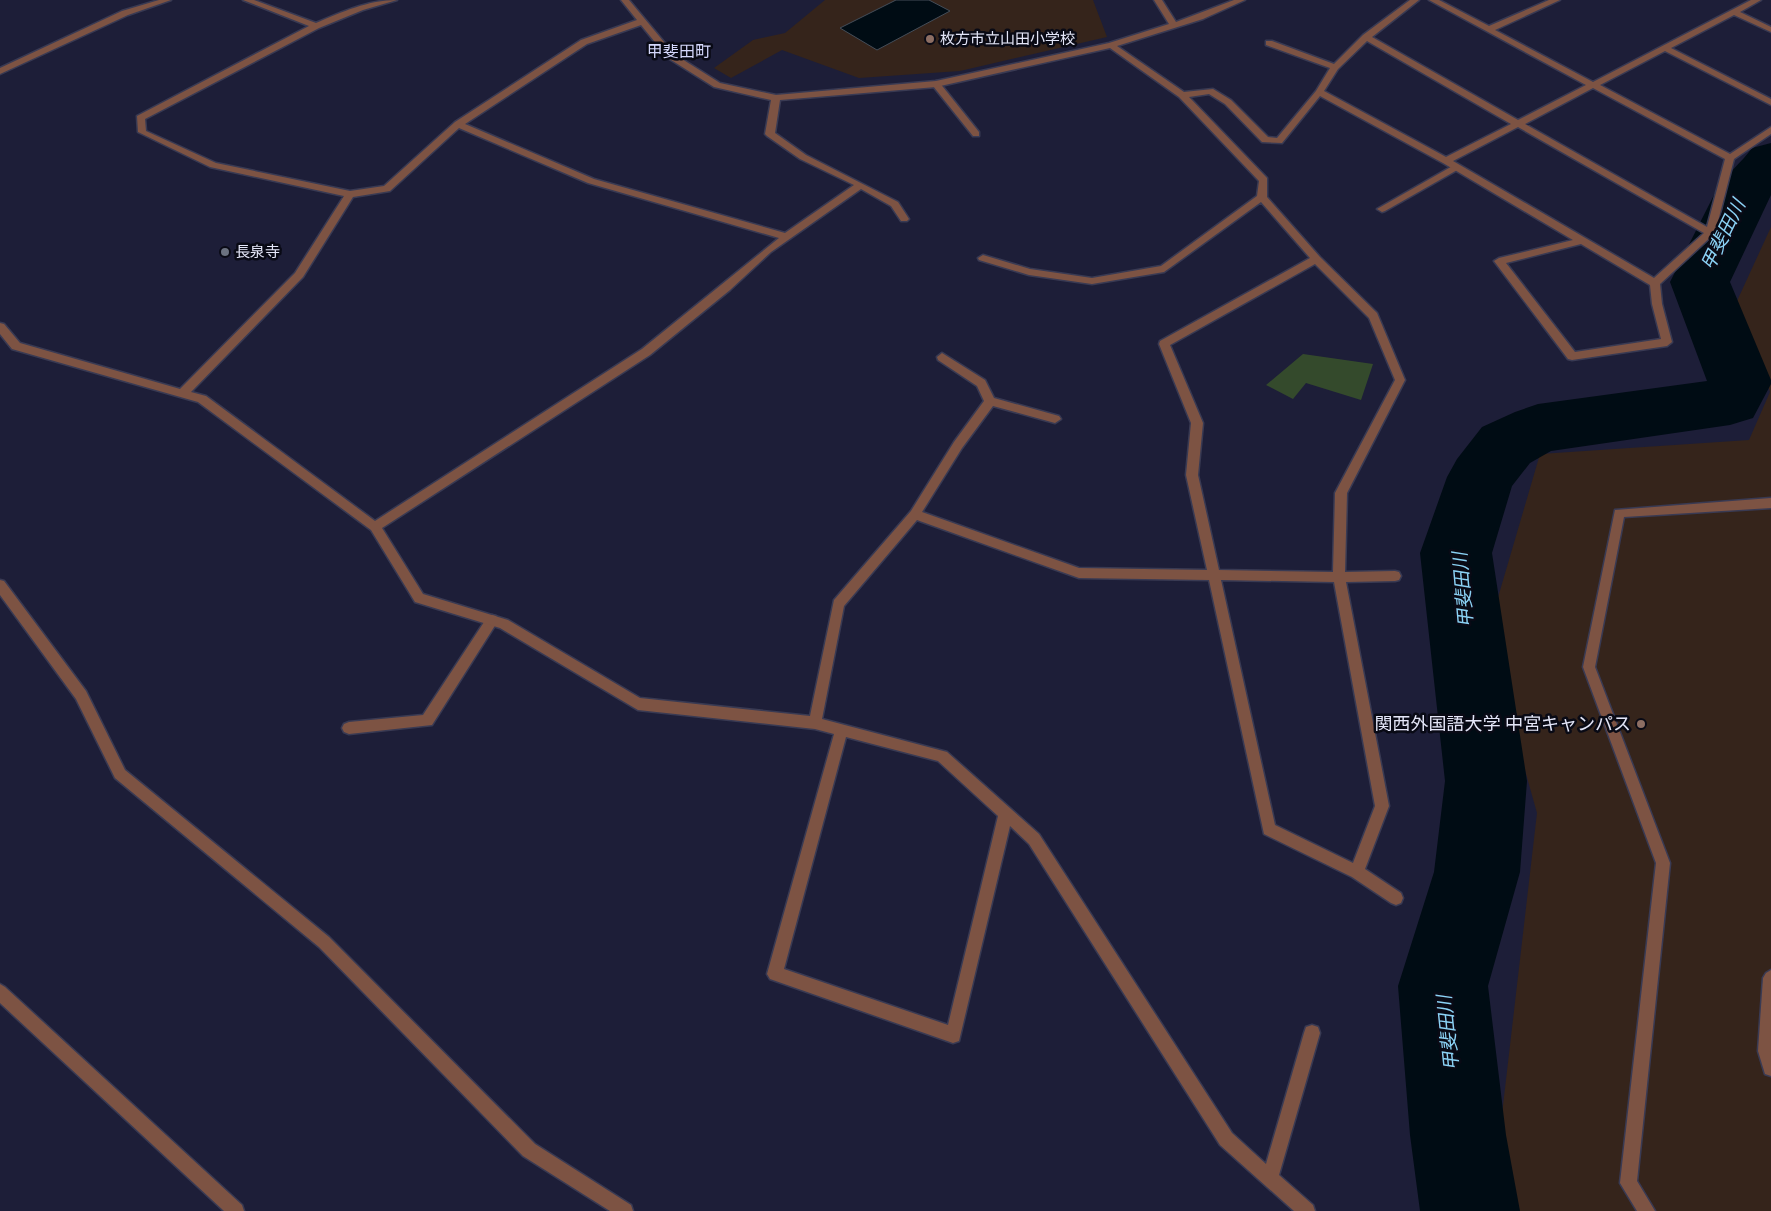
<svg xmlns="http://www.w3.org/2000/svg" width="1771" height="1211" viewBox="0 0 1771 1211" font-family="Figtree,'Noto Sans JP',sans-serif">
<style>
.education{fill:#35241b}
.green{fill:#344a2c}
.water{fill:#000c14;stroke:#444d58}
.lines{fill:none;stroke-linecap:round;stroke-linejoin:round}
.river{fill:#000c14;fill-rule:evenodd}
.lane-casing{stroke:#393a53;stroke-width:3}
.street-casing{stroke:#393a53;stroke-width:3}
.lane{fill:#7d5343;fill-rule:evenodd}
.street{fill:#7d5343;fill-rule:evenodd}
.education-dot{fill:#8d6e63;stroke:#090a15;stroke-width:2}
.worship-dot{fill:#6b7280;stroke:#090a15;stroke-width:2}
.labels{text-anchor:middle;dominant-baseline:central;stroke-width:5;stroke-linejoin:round;paint-order:stroke}
.far-poi-label{font-size:15px;fill:#e4e6f8;stroke:#090a15;text-anchor:start}
.far-neighbourhood-label{font-size:16px;fill:#d4d7fb;stroke:#090a15}
.poi-label{font-size:18px;fill:#e4e6f8;stroke:#090a15;text-anchor:end}
.water-label{font-size:19px;font-style:italic;fill:#8bd2f5;stroke:#090a15}
</style>
<rect width="100%" height="100%" fill="#1d1e38"/>
<g class="education">
<polygon points="825,0 1093,0 1107,37 960,71 859,78 782,50 731,78 714,68 753,40 785,33"/>
<polygon points="1771,227 1771,1211 1501,1211 1494,1183 1537,813 1487,635 1540,454 1749,440 1770,392 1737,301"/>
</g>
<polygon class="green" points="1303,354 1373,364 1361,400 1306,383 1293,399 1266,385"/>
<polygon class="water" points="896,0 929,0 950,11 877,50 840,28"/>
<g class="lines">
<path class="river" d="M1771,143V195L1730,282L1771,380V384L1753,418L1730,425L1551,451L1530,463L1512,486L1492,553L1527,781L1520,872L1488,986L1506,1135L1520,1211H1420L1410,1135L1398,986L1434,872L1445,781L1420,553L1447,477L1457,459L1482,427L1515,412L1538,404L1707,381L1670,282L1717,189C1727,174 1741,163 1752,148Z"/>
<defs>
<g id="lane">
<polygon points="936,81 939,82 979,132 979,136 973,136 933,86 932,84"/>
<polygon points="1456,164 1461,167 1459,169 1385,211 1382,212 1377,209"/>
<polygon points="1771,498 1771,508 1624,517 1595,667 1670,863 1637,1181 1655,1211 1637,1211 1620,1183 1656,863 1583,667 1615,510"/>
<polygon points="0,580 4,581 86,691 125,770 329,937 535,1144 631,1205 633,1211 610,1211 523,1156 319,947 115,778 76,699 0,595"/>
<polygon points="492,615 496,616 498,620 496,624 432,725 349,734 344,732 342,728 344,724 349,722 423,715 488,616"/>
<polygon points="1771,970 1771,1076 1765,1074 1758,1051 1763,978 1766,973"/>
<polygon points="0,984 5,987 242,1205 244,1211 224,1211 0,1003"/>
</g>
<g id="street">
<polygon points="159,0 171,0 128,15 0,74 0,68 122,11"/>
<path d="M243,0H254L316,23C342,12 368,0 397,0L363,10L319,28L145,119L146,131L216,163L350,191L384,186L455,122L581,40L637,20L621,0H629L674,54L720,83L776,95L936,81L1109,43L1169,24L1154,0H1162L1176,22L1234,0H1245L1203,19L1117,46L1184,92L1213,89L1231,100L1268,137L1277,138L1316,91L1330,68L1266,45V41H1272L1334,64L1363,35L1410,0H1419L1372,37L1518,120L1586,85L1429,0H1439L1489,26L1549,0H1560L1495,30L1593,82L1751,0H1761L1740,12L1771,27V32L1734,15L1671,48L1771,99V105L1665,51L1600,85L1730,154L1771,127V134L1734,159L1715,233L1660,284L1662,304L1672,342L1667,346L1572,360L1568,359L1494,261L1499,258L1573,240L1443,163L1320,96L1282,143L1262,142L1225,104L1209,94L1189,97L1267,178V197L1320,257L1377,313L1405,380L1347,493L1345,572L1395,571L1399,572L1401,576L1399,580L1395,581L1346,582L1389,806L1365,869L1401,893L1403,898L1401,903L1396,905L1391,903L1352,877L1264,834L1209,580L1079,578L917,520L844,606L822,719L947,752L1039,834L1232,1133L1266,1164L1304,1033L1306,1027L1312,1025L1318,1027L1320,1033L1279,1175L1313,1205L1315,1211H1294L1220,1145L1029,844L1010,826L959,1041L953,1043L770,979L767,974L834,734L815,729L638,710L500,628L415,602L371,530L198,402L12,349L0,334V323L4,324L20,343L180,389L295,273L344,196L210,167L138,132L137,116L309,26ZM641,25L668,58L714,87L771,100L765,134L767,136L800,159L854,185L785,233L594,179L465,124L587,44ZM1367,41L1511,124L1446,157L1324,91L1338,69ZM1110,48L1179,97L1259,181L1257,196L1161,266L1092,278L1030,269L983,255L978,258L979,260L1029,275L1092,284L1164,272L1261,202L1310,258L1160,341L1159,344L1191,423L1186,475L1207,570L1079,568L922,512L962,448L993,406L1055,423L1061,419L1059,416L994,398L985,380L942,353L937,357L938,360L977,386L984,401L954,442L911,511L834,600L810,716L640,698L508,620L423,594L382,528L650,355L730,290L771,252L861,189L891,206L901,221H907L909,219L898,202L806,155L775,133L780,100L936,87ZM1593,88L1725,159L1707,227L1525,124ZM1518,127L1704,233L1654,278L1453,161ZM459,128L588,183L779,238L642,349L375,521L206,396L191,392L303,277L353,197L390,191ZM1581,244L1650,285L1652,304L1661,339L1575,352L1506,263ZM1315,264L1369,318L1395,380L1335,493L1333,572L1219,570L1198,475L1203,423L1170,345ZM1221,580L1334,582L1375,806L1353,863L1275,825ZM846,737L938,761L998,816L948,1025L784,969Z"/>
</g>
</defs>
<use href="#lane" class="lane-casing"/>
<use href="#street" class="street-casing"/>
<use href="#lane" class="lane"/>
<use href="#street" class="street"/>
</g>
<g class="education-dot">
<circle cx="930" cy="39" r="5"/>
<circle cx="1641" cy="724" r="5"/>
</g>
<circle class="worship-dot" cx="225" cy="252" r="5"/>
<g class="labels">
<g class="far-poi-label">
<text x="940" y="39">枚方市立山田小学校</text>
<text x="235" y="252">長泉寺</text>
</g>
<g class="far-neighbourhood-label">
<text x="679" y="51">甲斐田町</text>
</g>
<g class="poi-label">
<text x="1631" y="724">関西外国語大学 中宮キャンパス</text>
</g>
<g class="water-label">
<text transform="translate(1723 235) rotate(-64)">甲斐田川</text>
<text transform="translate(1463 590) rotate(-95)">甲斐田川</text>
<text transform="translate(1448 1033) rotate(-96)">甲斐田川</text>
</g>
</g>
</svg>
